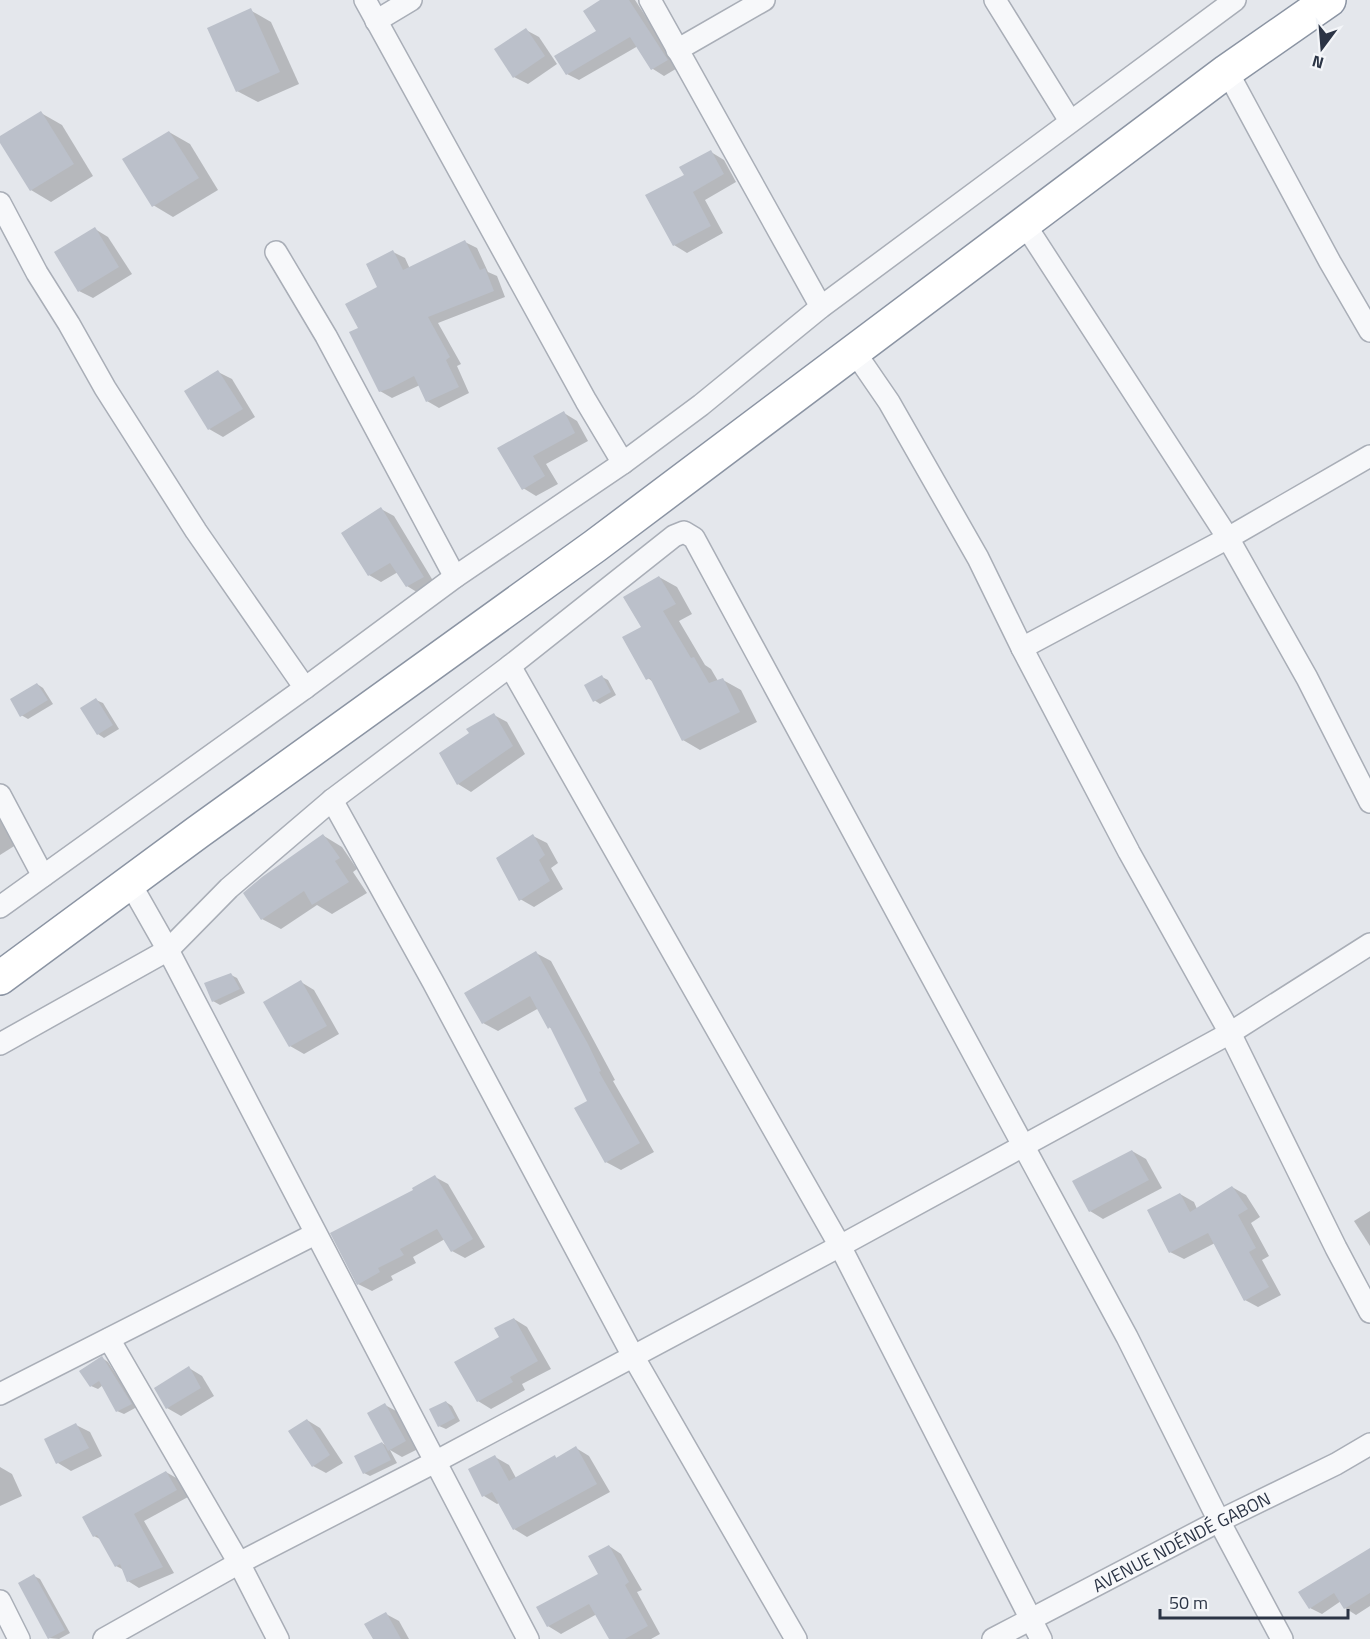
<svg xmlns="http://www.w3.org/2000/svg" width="1370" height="1639" viewBox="0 0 1370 1639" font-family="'Titillium Web',sans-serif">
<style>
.shadow{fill:#0003}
.building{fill:#bbc0ca}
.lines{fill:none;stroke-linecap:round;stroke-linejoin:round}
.street-casing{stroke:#a9aeb7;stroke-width:24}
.highway-casing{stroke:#8b94a3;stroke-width:36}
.street{stroke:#f7f8fa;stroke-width:21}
.highway{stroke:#fff;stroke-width:33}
.labels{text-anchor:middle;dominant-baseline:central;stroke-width:6;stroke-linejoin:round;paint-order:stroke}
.street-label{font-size:18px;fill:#2b3445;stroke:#f4f6f9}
</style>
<rect width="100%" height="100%" fill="#e4e7ec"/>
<g class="shadow">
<polygon points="603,0 635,0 679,67 664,76 653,69 638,46 579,80 567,74 598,32"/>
<polygon points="250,10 271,22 299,84 258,102 237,91"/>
<polygon points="526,30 539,37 557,64 528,84 514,77"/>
<polygon points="41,113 62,125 93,176 51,202 31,190 0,140 0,138"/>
<polygon points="169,132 190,144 218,190 173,217 153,205"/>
<polygon points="711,152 724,160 736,182 705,200 723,233 687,253 674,245 686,175"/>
<polygon points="95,229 108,237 132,274 93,298 79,291"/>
<polygon points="465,242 477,248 488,272 497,276 505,297 438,323 461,364 457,366 469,393 439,408 427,401 420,385 392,398 380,391 360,329 393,252 405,258 410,269"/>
<polygon points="218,372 232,379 255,417 223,437 209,429"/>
<polygon points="564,413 577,421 588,441 546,464 558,484 536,496 523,488 499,449"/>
<polygon points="381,509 394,516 435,584 420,594 407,586 398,572 381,582 369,575"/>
<polygon points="659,577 677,587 692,614 679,621 705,665 711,669 718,681 723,680 741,690 757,722 700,750 683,740 653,682 648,678 643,628"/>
<polygon points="602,677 608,680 616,695 600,704 594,700"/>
<polygon points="37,684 43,688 53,704 28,719 21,715"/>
<polygon points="96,700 103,703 119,729 104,738 98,734"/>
<polygon points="494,715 507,722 525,754 471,792 458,784"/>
<polygon points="0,815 19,843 0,855"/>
<polygon points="324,836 342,847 357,869 353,872 367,893 332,914 317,905 281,929 262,919"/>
<polygon points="533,836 547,843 558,863 551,868 563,889 534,907 520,899"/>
<polygon points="536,953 551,961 615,1080 613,1081 654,1152 621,1170 606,1162 589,1102 554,1030 549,1027 539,1008 498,1031 483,1023"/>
<polygon points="231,975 237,978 245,993 220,1005 213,1001"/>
<polygon points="301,982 314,990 339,1034 304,1054 290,1046"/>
<polygon points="1132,1151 1146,1159 1162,1188 1103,1219 1090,1211"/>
<polygon points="435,1177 448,1184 485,1247 465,1258 452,1251 445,1239 413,1257 416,1263 391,1276 393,1280 372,1291 358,1284 415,1191"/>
<polygon points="1232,1187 1246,1195 1260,1217 1251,1223 1269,1256 1262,1260 1281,1295 1258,1307 1245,1300 1215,1243 1184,1259 1170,1252 1180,1194 1194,1202 1197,1209"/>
<polygon points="1370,1211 1370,1246 1354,1221"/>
<polygon points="514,1319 527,1327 551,1369 522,1384 525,1390 491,1409 478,1401 501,1337"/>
<polygon points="102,1358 108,1362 137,1407 124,1414 117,1411 103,1385 98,1389 91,1386"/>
<polygon points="189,1368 202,1376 214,1396 181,1416 167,1408"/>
<polygon points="446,1402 452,1406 460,1421 446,1429 439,1426"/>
<polygon points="385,1405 398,1412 418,1449 402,1457 390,1450 397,1463 370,1476 364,1473 382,1443 387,1446"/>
<polygon points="307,1420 320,1428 343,1463 326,1473 313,1466"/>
<polygon points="76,1425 90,1432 102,1456 71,1471 58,1463"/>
<polygon points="576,1448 589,1456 610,1492 527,1537 514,1529 499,1503 497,1504 484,1496 495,1457 509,1465 516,1478 555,1457 558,1459"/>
<polygon points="0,1467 12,1474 22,1496 0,1506"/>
<polygon points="166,1472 178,1479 188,1497 144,1521 174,1573 139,1588 128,1581 124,1570 116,1566 102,1540 94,1536"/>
<polygon points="609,1546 621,1554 642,1590 637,1592 660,1634 651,1639 610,1639 597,1614 561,1634 548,1626 600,1574"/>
<polygon points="1370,1550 1370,1606 1356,1615 1345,1608 1341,1601 1322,1614 1310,1608"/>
<polygon points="34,1576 40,1579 70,1633 59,1639 49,1638"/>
<polygon points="386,1614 399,1621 409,1639 374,1639"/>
</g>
<g class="building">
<polygon points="600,0 629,0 668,60 651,70 630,37 566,75 554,56 596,31 583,11"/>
<polygon points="251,8 280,72 236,92 207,28"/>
<polygon points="526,28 545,56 513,78 494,49"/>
<polygon points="41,111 74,164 30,191 0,143 0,136"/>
<polygon points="169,131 199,178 152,207 122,159"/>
<polygon points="711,150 724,174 693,192 711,226 673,246 645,195 684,175 679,167"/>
<polygon points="95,227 119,267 78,292 54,252"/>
<polygon points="465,240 480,270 485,268 494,291 428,317 450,357 446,360 459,387 426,402 414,376 391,388 379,392 349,332 358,328 345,304 377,287 366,264 393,250 403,270"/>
<polygon points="218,370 243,409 208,430 184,391"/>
<polygon points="564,411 575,433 533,456 545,476 522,490 497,448"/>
<polygon points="381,507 424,577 406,587 390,563 368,576 341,533"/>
<polygon points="659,576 676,604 663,611 691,658 694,657 709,683 723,678 740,712 682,741 650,678 646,680 622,637 641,627 623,597"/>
<polygon points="602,675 611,692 593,702 584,685"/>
<polygon points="37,683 48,700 20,717 10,699"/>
<polygon points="96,698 113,725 97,735 80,708"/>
<polygon points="494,713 513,746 457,785 439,753 469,733 466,729"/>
<polygon points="323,834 340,858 335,861 349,882 312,905 304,891 261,920 243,893 262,877"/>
<polygon points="533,834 545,855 539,860 550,881 519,901 496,858"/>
<polygon points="536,951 588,1044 601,1071 599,1072 640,1143 605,1163 574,1108 587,1101 550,1027 548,1029 530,996 482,1024 464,993"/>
<polygon points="231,973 240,989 212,1002 204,983"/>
<polygon points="301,980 327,1026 289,1047 263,1002"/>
<polygon points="1132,1150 1149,1180 1089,1212 1072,1181"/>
<polygon points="435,1175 473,1239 451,1252 437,1229 400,1249 404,1255 378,1268 380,1272 357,1285 330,1233 413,1190 412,1188"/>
<polygon points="1232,1186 1248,1209 1238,1215 1256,1248 1249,1252 1269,1287 1244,1301 1208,1233 1169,1253 1147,1210 1180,1193 1190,1212"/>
<polygon points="514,1318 538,1361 510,1377 513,1382 477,1402 454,1362 499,1337 494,1328"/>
<polygon points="102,1356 132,1404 116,1412 99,1381 90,1387 79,1371"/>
<polygon points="189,1366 201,1388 166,1409 154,1388"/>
<polygon points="446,1401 455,1418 438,1427 429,1409"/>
<polygon points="385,1403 406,1441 388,1451 367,1413"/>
<polygon points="307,1419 330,1455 312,1467 288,1431"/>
<polygon points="76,1423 89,1448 56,1464 44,1439"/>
<polygon points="382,1442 391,1460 363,1474 354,1456"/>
<polygon points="576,1446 597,1484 513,1530 492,1492 482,1497 468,1469 495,1455 509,1481 555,1455 556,1458"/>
<polygon points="166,1471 177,1490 134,1514 163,1567 127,1582 120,1564 115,1567 97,1535 93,1537 82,1517"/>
<polygon points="609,1545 629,1582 625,1585 648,1626 625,1639 609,1639 589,1604 547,1627 536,1607 598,1574 588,1556"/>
<polygon points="1370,1548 1370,1593 1344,1609 1334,1593 1309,1609 1298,1592"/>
<polygon points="34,1574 65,1630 48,1639 18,1583"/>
<polygon points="386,1612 401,1639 373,1639 364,1624"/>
</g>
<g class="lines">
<defs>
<g id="street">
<polyline points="365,0 586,401 623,463"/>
<polyline points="650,0 821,307"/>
<polyline points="995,0 1070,121"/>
<polyline points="376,21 411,0"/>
<polyline points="677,50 764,0"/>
<polyline points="1227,71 1330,262 1370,331"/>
<polyline points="0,203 37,273 69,324 105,388 196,531 305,688"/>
<polyline points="1024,223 1228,538 1307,678 1370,802"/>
<polyline points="276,252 326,336 455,577"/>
<polyline points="854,351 889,402 978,558 1022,648 1129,852 1230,1033 1336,1248 1370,1312"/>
<polyline points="1022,648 1228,538 1370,456"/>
<polyline points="510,666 840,1246 1041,1639"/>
<polyline points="0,795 43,876"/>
<polyline points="332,800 433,982 633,1356 796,1639"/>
<polyline points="130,883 168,950 528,1639"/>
<polyline points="0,907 305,688 455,577 623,463 701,405 821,307 1235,0"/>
<polyline points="0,1044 168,950 229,888 332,800 510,666 674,536 684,532 694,538 1127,1337 1219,1521 1282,1639"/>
<polyline points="109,1339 239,1563 278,1639"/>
<polyline points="0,1394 315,1234"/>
<polyline points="0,1601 19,1639"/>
<polyline points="104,1639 239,1563 435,1462 840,1246 1230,1033 1370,944"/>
<path id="s1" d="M993,1639L1219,1521L1336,1464L1370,1444"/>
</g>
<polyline id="highway" points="0,978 198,832 595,546 1227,71 1329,0"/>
</defs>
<use href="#street" class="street-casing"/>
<use href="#highway" class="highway-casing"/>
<use href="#street" class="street"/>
<use href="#highway" class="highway"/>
</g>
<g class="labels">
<g class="street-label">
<text stroke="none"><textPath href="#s1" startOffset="212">AVENUE NDÉNDÉ GABON</textPath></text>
</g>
</g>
<g transform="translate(1322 48) rotate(196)" stroke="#f4f6f9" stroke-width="4.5" paint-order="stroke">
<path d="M0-4.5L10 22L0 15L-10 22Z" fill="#2b3445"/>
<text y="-9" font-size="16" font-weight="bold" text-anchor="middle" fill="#2b3445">N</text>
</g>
<path d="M1160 1609v9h188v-9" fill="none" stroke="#2b3445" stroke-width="3"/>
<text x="1169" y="1609" font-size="18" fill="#2b3445" stroke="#f4f6f9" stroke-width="4.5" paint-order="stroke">50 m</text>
</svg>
